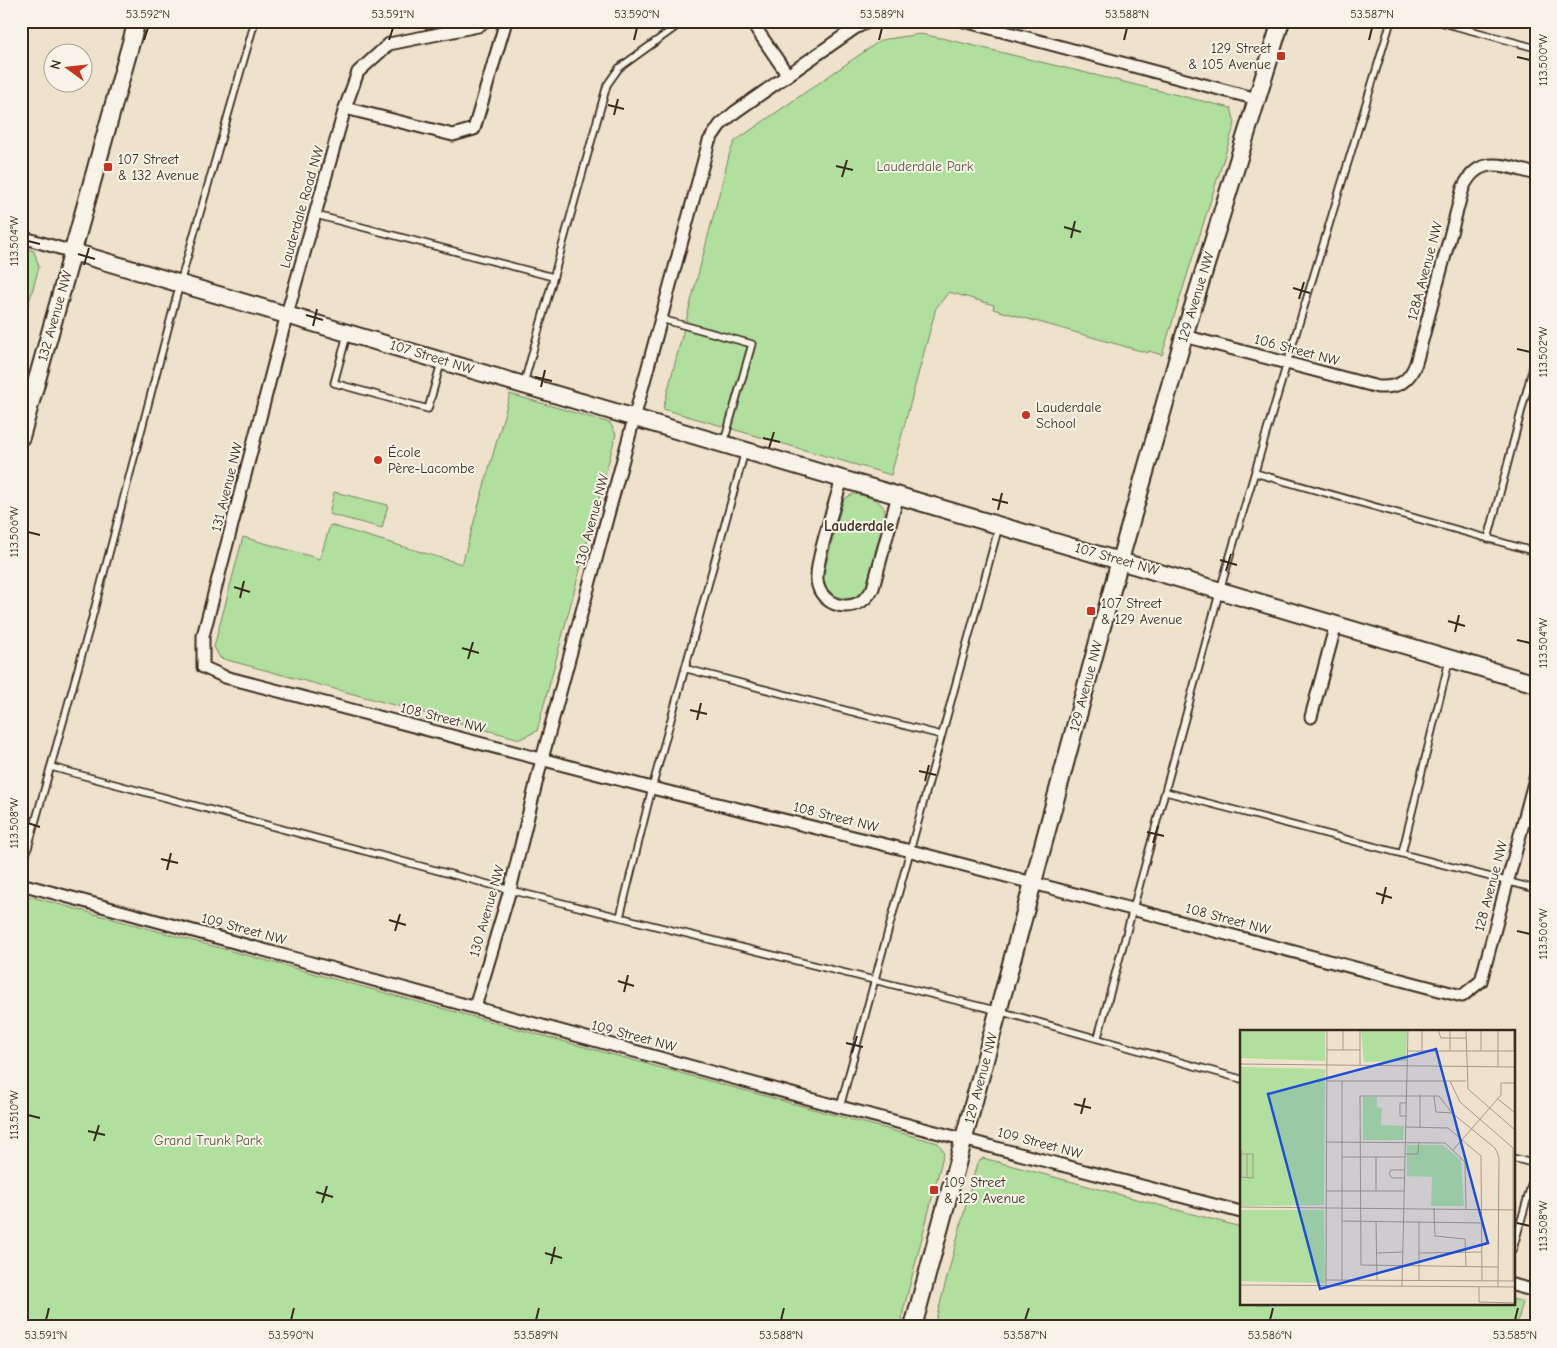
<svg xmlns="http://www.w3.org/2000/svg" width="1557" height="1348" viewBox="0 0 1557 1348" font-family="'Comic Neue',sans-serif">
<style>
.green{fill:#b1df9e;stroke:#76845e}
.lines{fill:none;stroke-linecap:round;stroke-linejoin:round}
.lane-casing{stroke:#3b2a1e;stroke-width:9}
.street-casing{stroke:#3b2a1e;stroke-width:15}
.secondary-casing{stroke:#3b2a1e;stroke-width:20}
.lane{stroke:#f7f3e8;stroke-width:5.5}
.street{stroke:#f7f3e8;stroke-width:11}
.secondary{stroke:#f7f3e8;stroke-width:16}
.ticks{fill:none;stroke:#3b2a1e;stroke-width:2}
.poi-dot{fill:#c8321e;stroke:#f7f3e8;stroke-width:2}
.labels{text-anchor:middle;dominant-baseline:central;stroke-width:4;stroke-linejoin:round;paint-order:stroke}
.poi-label{font-size:14px;fill:#3b2a1e;stroke:#f7f3e8;text-anchor:start}
.park-label{font-size:14px;fill:#58573e;stroke:#f7f3e8}
.street-label{font-size:14px;fill:#3b2a1e;stroke:#f7f3e8}
.neighbourhood-label{font-size:15px;font-weight:bold;fill:#3b2a1e;stroke:#f7f3e8}
.inset-road{fill:none;stroke:#a69887;stroke-width:1}
.view{fill:#1d4ed8;fill-opacity:0.15;stroke:#1d4ed8;stroke-width:2.5}
.inset-edge{fill:none;stroke:#3b2a1e;stroke-width:2.5}
.neatline{fill:none;stroke:#3b2a1e;stroke-width:2}
.ticks-label{font-size:12px;text-anchor:middle;fill:#3b2a1e}
</style>
<rect width="100%" height="100%" fill="#eee2cd"/>
<filter id="ink" filterUnits="userSpaceOnUse"><feTurbulence type="fractalNoise" baseFrequency=".02" numOctaves="2"/><feDisplacementMap in="SourceGraphic" scale="10" xChannelSelector="R" yChannelSelector="G"/><feConvolveMatrix kernelMatrix="1 2 1 2 8 2 1 2 1" color-interpolation-filters="sRGB"/></filter>
<g filter="url(#ink)">
<g class="green">
<polygon points="920,34 946,39 1231,108 1235,123 1162,355 1149,351 1148,353 993,309 994,305 949,292 936,308 891,475 663,409 730,152 735,141 881,40"/>
<polygon points="21,247 34,251 39,267 21,331"/>
<polygon points="510,394 610,423 616,434 537,731 520,739 220,658 214,647 243,537 320,559 330,525 462,564"/>
<polygon points="334,492 388,505 382,528 329,514"/>
<path d="M853,494C865,495 886,500 885,515L866,589C855,606 826,598 822,579L842,504L844,499Z"/>
<polygon points="21,894 938,1143 944,1152 899,1327 21,1327"/>
<polygon points="983,1158 1241,1227 1241,1304 1513,1304 1513,1299 1523,1302 1516,1327 934,1327 977,1163"/>
</g>
<g class="lines">
<defs>
<g id="lane">
<polyline points="1436,21 1536,48"/>
<polyline points="316,215 553,277"/>
<polyline points="661,319 752,344 724,442"/>
<polyline points="347,335 334,383 428,409 441,363"/>
<polyline points="524,383 607,85 619,68 684,21"/>
<polyline points="1255,473 1536,552"/>
<polyline points="1488,539 1536,355"/>
<polyline points="687,669 941,735"/>
<polyline points="51,767 510,890 999,1011 1241,1079"/>
<polyline points="1166,792 1536,889"/>
<polyline points="1402,853 1449,661"/>
<polyline points="21,873 91,622 180,283 255,21"/>
<polyline points="620,917 652,788 745,451"/>
<polyline points="1098,1037 1220,590 1287,363 1391,21"/>
<polyline points="840,1107 999,526"/>
<polyline points="1513,1158 1536,1164"/>
<polyline points="1513,1249 1536,1168"/>
</g>
<g id="street">
<polyline points="486,21 478,26 389,44 358,72 345,108 287,314 203,636 203,667 225,677 652,788 911,851 1462,996 1481,981 1536,775"/>
<polyline points="751,21 787,74"/>
<polyline points="964,21 1257,99"/>
<polyline points="345,108 453,135 474,129 506,21"/>
<polyline points="21,237 73,252"/>
<path d="M1184,336L1378,387C1398,388 1409,382 1416,363L1463,188C1479,153 1505,166 1536,174"/>
<path d="M842,479C836,500 815,562 817,580C818,595 831,606 846,606C858,606 867,599 873,588L898,495"/>
<polyline points="1311,717 1336,624"/>
<polyline points="21,884 840,1107 1241,1212"/>
<polyline points="475,1007 510,890 542,759 709,141 720,125 735,112 855,28 870,21"/>
<polyline points="1513,1285 1536,1291"/>
</g>
<g id="secondary">
<polyline points="73,252 1536,684"/>
<polyline points="21,437 137,21"/>
<polyline points="913,1327 1120,560 1184,336 1281,21"/>
</g>
</defs>
<use href="#lane" class="lane-casing"/>
<use href="#street" class="street-casing"/>
<use href="#secondary" class="secondary-casing"/>
<use href="#lane" class="lane"/>
<use href="#street" class="street"/>
<use href="#secondary" class="secondary"/>
</g>
</g>
<path class="ticks" d="M144,40L148,28M389,40L393,28M634,40L637,28M879,40L882,28M1124,40L1127,28M1369,40L1372,28M1517,57L1530,60M608,105L624,109M614,115L618,99M836,166L853,170M842,177L847,160M1064,227L1081,232M1071,238L1075,221M28,241L40,244M78,254L95,259M84,265L89,248M1293,288L1310,293M1299,299L1304,282M306,315L323,320M313,326L317,309M1517,349L1530,352M535,377L552,381M541,387L545,370M763,438L780,442M769,448L774,432M992,499L1008,503M998,510L1002,493M28,532L40,535M1220,560L1237,565M1226,571L1231,554M234,587L250,592M240,598L244,581M1448,621L1465,626M1455,632L1459,615M1517,640L1530,643M462,648L479,653M468,659L473,642M690,710L707,714M697,720L701,703M919,771L936,775M925,781L929,765M28,823L40,827M1147,832L1164,836M1153,843L1158,826M161,859L178,863M167,870L171,853M1376,893L1392,898M1382,904L1386,887M389,920L406,925M395,931L400,914M1517,931L1530,934M618,981L634,986M624,992L628,975M846,1043L863,1047M852,1053L857,1036M1074,1104L1091,1108M1081,1114L1085,1098M28,1115L40,1118M88,1131L105,1135M94,1141L99,1125M316,1192L333,1197M322,1203L327,1186M1517,1223L1530,1226M545,1253L562,1258M551,1264L555,1247M46,1320L49,1308M291,1320L294,1308M536,1320L539,1308M781,1320L784,1308M1025,1320L1029,1308M1270,1320L1273,1308M1515,1320L1518,1308"/>
<g class="poi-dot">
<rect x="1276" y="51" width="10" height="10" rx="2.5"/>
<rect x="103" y="162" width="10" height="10" rx="2.5"/>
<circle cx="1026" cy="415" r="5"/>
<circle cx="378" cy="460" r="5"/>
<rect x="1086" y="606" width="10" height="10" rx="2.5"/>
<rect x="929" y="1185" width="10" height="10" rx="2.5"/>
</g>
<g class="labels">
<g class="poi-label">
<text x="1271" y="48" text-anchor="end">129 Street<tspan x="1271" dy="16">&amp; 105 Avenue</tspan></text>
<text x="118" y="159">107 Street<tspan x="118" dy="16">&amp; 132 Avenue</tspan></text>
<text x="1036" y="407">Lauderdale<tspan x="1036" dy="16">School</tspan></text>
<text x="388" y="452">École<tspan x="388" dy="16">Père-Lacombe</tspan></text>
<text x="1101" y="603">107 Street<tspan x="1101" dy="16">&amp; 129 Avenue</tspan></text>
<text x="944" y="1182">109 Street<tspan x="944" dy="16">&amp; 129 Avenue</tspan></text>
</g>
<g class="park-label">
<text x="925" y="166">Lauderdale Park</text>
<text x="208" y="1140">Grand Trunk Park</text>
</g>
<g class="street-label">
<text transform="translate(302 207) rotate(-74)">Lauderdale Road NW</text>
<text transform="translate(1425 271) rotate(-75)">128A Avenue NW</text>
<text transform="translate(1196 297) rotate(-73)">129 Avenue NW</text>
<text transform="translate(55 316) rotate(-74)">132 Avenue NW</text>
<text transform="translate(1297 350) rotate(15)">106 Street NW</text>
<text transform="translate(432 357) rotate(17)">107 Street NW</text>
<text transform="translate(227 487) rotate(-76)">131 Avenue NW</text>
<text transform="translate(592 520) rotate(-75)">130 Avenue NW</text>
<text transform="translate(1117 559) rotate(16)">107 Street NW</text>
<text transform="translate(1086 686) rotate(-75)">129 Avenue NW</text>
<text transform="translate(443 718) rotate(14)">108 Street NW</text>
<text transform="translate(836 817) rotate(14)">108 Street NW</text>
<text transform="translate(1491 886) rotate(-75)">128 Avenue NW</text>
<text transform="translate(487 911) rotate(-74)">130 Avenue NW</text>
<text transform="translate(1228 919) rotate(15)">108 Street NW</text>
<text transform="translate(244 929) rotate(15)">109 Street NW</text>
<text transform="translate(634 1036) rotate(15)">109 Street NW</text>
<text transform="translate(981 1078) rotate(-75)">129 Avenue NW</text>
<text transform="translate(1040 1143) rotate(15)">109 Street NW</text>
</g>
<g class="neighbourhood-label">
<text x="859" y="526">Lauderdale</text>
</g>
</g>
<g transform="translate(1240 1030)">
<rect width="275" height="275" fill="#eee2cd"/>
<path d="M0,0H85V31L0,28ZM121,0H167L166,31L124,32ZM0,37L85,39L84,175L0,176ZM123,67H137V77L142,78L141,95L164,96L163,110H123ZM167,115H203L221,130L224,176H191L192,147L167,146ZM0,180H84L85,253L0,251Z" fill="#b1df9e"/>
<path class="inset-road" d="M103,0V20M120,0V36M182,0V21M198,0L201,8H226M210,0V21M226,0L228,59L275,100M258,0V37M274,0V21M87,20H120M168,21H275M241,21V0M0,34L275,37M86,51H226M102,51V250M210,51L220,72L273,118V251M180,65V97M194,66L196,82L212,83M258,69L275,83M166,86H160V73H166M166,97L208,98L241,126L242,251M86,112L205,113L225,132L226,179M213,120L261,65V53H275M1,124H13V148L1,147V124L2,120M7,124V148M165,124H178L179,112M102,127H165M136,127V160M165,148H152L149,144L151,140H165M86,161H164M0,177L275,180M194,178L195,206L225,209L226,237M103,191L242,193M136,191L137,250M137,223L163,222M179,223L242,222M258,237L121,235L120,66H199L212,83L255,118L259,127L258,257M86,250L275,251M179,250V191M0,255L275,257M86,256L87,0M162,256L168,0M239,257V272L275,273"/>
<path class="view" d="M196,19L248,213L80,259L28,64Z"/>
<rect width="275" height="275" class="inset-edge"/>
</g>
<rect width="1557" height="1348" fill="none" stroke="#f7f3e8" stroke-width="55"/>
<g transform="translate(68 68) rotate(285)"><circle r="24" fill="#f7f3e8" stroke="#aca397"/>
<path d="M0-4L9 19L0 12L-9 19Z" fill="#c8321e"/>
<text y="-8" font-size="14" font-weight="bold" text-anchor="middle" fill="#3b2a1e">N</text>
</g>
<rect x="28" y="28" width="1502" height="1292" class="neatline"/>
<g class="ticks-label">
<text x="148" y="18">53.592°N</text>
<text x="393" y="18">53.591°N</text>
<text x="637" y="18">53.590°N</text>
<text x="882" y="18">53.589°N</text>
<text x="1127" y="18">53.588°N</text>
<text x="1372" y="18">53.587°N</text>
<text transform="translate(1543 60) rotate(-90)" y="4">113.500°W</text>
<text transform="translate(14 241) rotate(-90)" y="4">113.504°W</text>
<text transform="translate(1543 352) rotate(-90)" y="4">113.502°W</text>
<text transform="translate(14 532) rotate(-90)" y="4">113.506°W</text>
<text transform="translate(1543 643) rotate(-90)" y="4">113.504°W</text>
<text transform="translate(14 823) rotate(-90)" y="4">113.508°W</text>
<text transform="translate(1543 934) rotate(-90)" y="4">113.506°W</text>
<text transform="translate(14 1115) rotate(-90)" y="4">113.510°W</text>
<text transform="translate(1543 1226) rotate(-90)" y="4">113.508°W</text>
<text x="46" y="1339">53.591°N</text>
<text x="291" y="1339">53.590°N</text>
<text x="536" y="1339">53.589°N</text>
<text x="781" y="1339">53.588°N</text>
<text x="1025" y="1339">53.587°N</text>
<text x="1270" y="1339">53.586°N</text>
<text x="1515" y="1339">53.585°N</text>
</g>
</svg>
